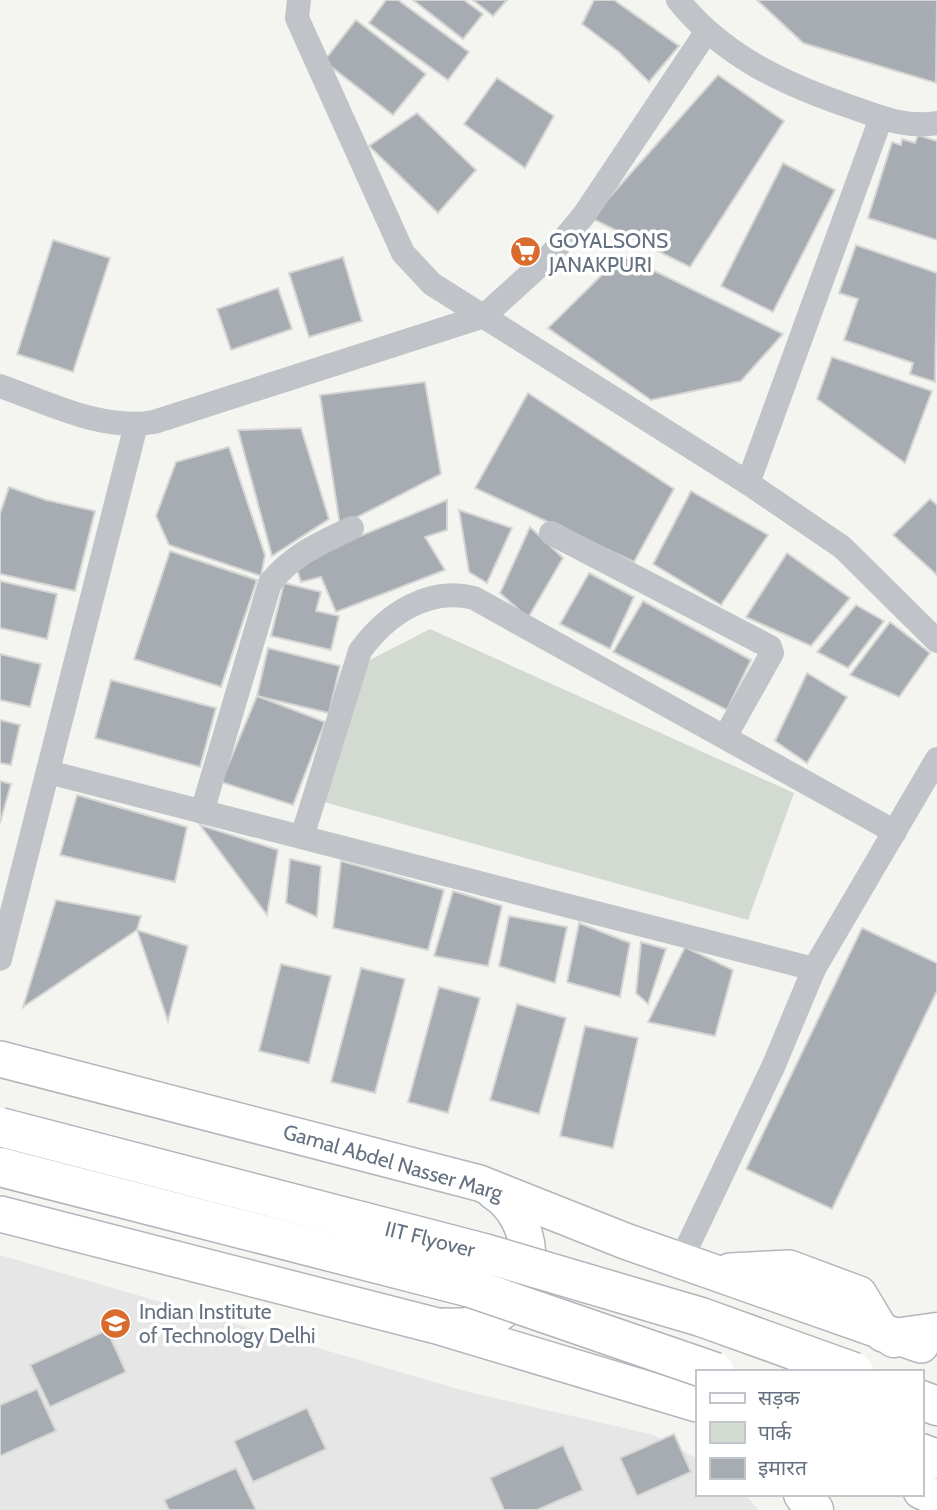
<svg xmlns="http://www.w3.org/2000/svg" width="937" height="1510" viewBox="0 0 937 1510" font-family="Cabin,'Noto Sans Devanagari',sans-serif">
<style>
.built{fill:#e5e6e5}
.green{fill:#d3dad1}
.building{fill:#a7acb3;stroke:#d6d6d4;stroke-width:2}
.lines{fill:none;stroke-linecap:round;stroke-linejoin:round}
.secondary-casing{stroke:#b3b6bb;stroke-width:38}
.primary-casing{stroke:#b1b5b9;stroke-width:41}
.highway-casing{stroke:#b3b6b9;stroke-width:41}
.street{stroke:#c0c3c7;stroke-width:24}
.secondary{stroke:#fff;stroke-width:35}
.primary{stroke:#fff;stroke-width:38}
.highway{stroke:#fff;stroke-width:38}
.primary-bridge-casing{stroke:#b1b5b9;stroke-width:41;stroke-linecap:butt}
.primary-bridge{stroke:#fff;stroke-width:38}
.labels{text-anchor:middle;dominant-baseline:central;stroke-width:7;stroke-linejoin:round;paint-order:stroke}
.poi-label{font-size:21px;fill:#657181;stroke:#fff;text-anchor:start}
.street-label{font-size:21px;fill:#657181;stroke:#fff}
</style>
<rect width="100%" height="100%" fill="#f4f5f1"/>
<polygon class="built" points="0,1255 465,1391 654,1435 697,1459 697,1494 745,1494 758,1510 0,1510"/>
<polygon class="green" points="430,629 794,793 748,920 324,802 364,663"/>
<g class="building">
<polygon points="386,0 398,0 469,52 448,80 369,23"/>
<polygon points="413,0 464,0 483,14 463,39"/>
<polygon points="473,0 507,0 493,16"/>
<polygon points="594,0 614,0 679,46 649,82 619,52 582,24"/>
<polygon points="757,0 937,0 936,83 803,43"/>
<polygon points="356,20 426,74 393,115 324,61"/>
<polygon points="718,75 784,121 690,267 591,218"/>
<polygon points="497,78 554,116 525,168 464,124"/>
<polygon points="417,113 476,170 438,213 369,146"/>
<polygon points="918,135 937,141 937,240 868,218 892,142 901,145 902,139 915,143"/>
<polygon points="783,163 835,190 773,312 721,286"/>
<polygon points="53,240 110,258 73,372 17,354"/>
<polygon points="856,245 937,273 935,382 910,374 913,363 844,340 858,299 839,293"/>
<polygon points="622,255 783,334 741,381 651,400 548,328"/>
<polygon points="343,257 362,321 309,337 289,273"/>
<polygon points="278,288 292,329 231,350 217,309"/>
<polygon points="832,357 932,391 905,463 817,399"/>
<polygon points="425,382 441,474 340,526 320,395"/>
<polygon points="528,393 674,489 634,562 475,488"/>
<polygon points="301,428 329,519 272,556 238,430"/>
<polygon points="229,447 265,555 261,576 169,545 156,516 176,462"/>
<polygon points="9,487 46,500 95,511 75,591 0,574 0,514"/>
<polygon points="691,491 768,535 721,605 653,564"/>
<polygon points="930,499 937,505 937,575 893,535"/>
<polygon points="447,500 447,530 425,537 445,570 336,612 321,577 301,582 295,563"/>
<polygon points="459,510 512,528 487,583 469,572"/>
<polygon points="530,527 563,558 528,618 500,593"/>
<polygon points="170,551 257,580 221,687 134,659"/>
<polygon points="787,553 850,598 811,646 746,617"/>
<polygon points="589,573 634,597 610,649 560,624"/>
<polygon points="0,581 57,594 47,639 0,628"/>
<polygon points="284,583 321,592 316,611 339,616 331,650 271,636"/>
<polygon points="643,601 751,660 727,710 613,652"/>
<polygon points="856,605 884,621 848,668 817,652"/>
<polygon points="890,622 930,653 899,697 850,675"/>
<polygon points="268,648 340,666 329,713 257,696"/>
<polygon points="0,654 41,664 30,707 0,700"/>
<polygon points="807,673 847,697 807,763 775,741"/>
<polygon points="111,680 216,708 200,767 95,738"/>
<polygon points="257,696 325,722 293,805 221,782"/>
<polygon points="0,720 20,725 11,765 0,763"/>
<polygon points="0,781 11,784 0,823"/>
<polygon points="77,795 187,827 175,882 60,855"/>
<polygon points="200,825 278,850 267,915"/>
<polygon points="290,859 321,866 317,917 286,903"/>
<polygon points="341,861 444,890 428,950 333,928"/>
<polygon points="453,891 502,906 488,966 434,956"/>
<polygon points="56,900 141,916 137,930 23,1007"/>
<polygon points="509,916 567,927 555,983 499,966"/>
<polygon points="579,923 630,943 620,997 567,982"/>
<polygon points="862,928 937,963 937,991 832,1209 746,1169"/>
<polygon points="137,930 188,946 168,1021"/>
<polygon points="641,942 666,949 648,1004 636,993"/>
<polygon points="685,947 733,970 715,1036 648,1022"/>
<polygon points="281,964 331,976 309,1063 259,1051"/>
<polygon points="361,968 405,979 375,1093 331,1082"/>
<polygon points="439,987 480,998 448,1113 408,1102"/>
<polygon points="517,1004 566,1018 539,1114 490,1100"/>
<polygon points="585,1026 638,1038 613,1148 560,1136"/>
<polygon points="107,1330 126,1372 50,1407 30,1365"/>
<polygon points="37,1389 56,1431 0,1456 0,1405"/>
<polygon points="307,1408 326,1449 253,1482 234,1441"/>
<polygon points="674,1434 691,1472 637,1496 620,1458"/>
<polygon points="563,1445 583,1490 537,1510 504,1510 490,1478"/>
<polygon points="236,1468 256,1510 169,1510 164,1500"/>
</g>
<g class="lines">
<defs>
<g id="secondary">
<polyline points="0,1059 479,1183 625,1241 921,1345"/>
<polyline points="0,1214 437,1326 697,1404"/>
<polyline points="730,1271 789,1268 859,1294 883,1334"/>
<path d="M445,1326C465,1327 480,1325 497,1315C542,1288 535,1218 494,1192"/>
<polyline points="921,1491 937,1498"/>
</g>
<g id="primary">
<polyline points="921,1400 937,1406"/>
<polyline points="921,1453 937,1459"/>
</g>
<g id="highway">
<polyline points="894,1338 937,1332"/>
<polyline points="803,1494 814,1510"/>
</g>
</defs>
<use href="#secondary" class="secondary-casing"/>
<use href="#primary" class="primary-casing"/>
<use href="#highway" class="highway-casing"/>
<g class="street">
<polyline points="299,0 297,18 403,253 432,284 748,483 842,547 937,641"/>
<path d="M678,0C724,57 786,85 854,108C882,118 907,128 937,123"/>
<path d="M0,386C49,403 101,431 154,422L484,316L550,256L584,215L707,31"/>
<polyline points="748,483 881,118"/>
<polyline points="551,533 770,647 772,653 725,737"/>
<polyline points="48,772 814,969"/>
<path d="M202,812L270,583C292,555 320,543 352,528"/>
<path d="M302,837L360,651C386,615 428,586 474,598L895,832"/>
<polyline points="0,959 136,425"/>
<polyline points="681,1260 773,1067 814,969 937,759"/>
</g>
<use href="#secondary" class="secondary"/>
<use href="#primary" class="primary"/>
<use href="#highway" class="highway"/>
<defs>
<g id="primary-bridge">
<polyline points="0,1127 484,1253 701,1317 854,1372"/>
<polyline points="0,1167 471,1288 715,1372"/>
</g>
</defs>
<use href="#primary-bridge" class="primary-bridge-casing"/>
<use href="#primary-bridge" class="primary-bridge"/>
</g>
<defs>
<symbol id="supermarket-disc" viewBox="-11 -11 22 22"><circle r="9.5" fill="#d96b2d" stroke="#fff"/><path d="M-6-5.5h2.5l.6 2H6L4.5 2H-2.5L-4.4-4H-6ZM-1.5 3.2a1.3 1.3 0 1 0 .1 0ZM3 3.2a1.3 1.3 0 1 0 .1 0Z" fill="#fff"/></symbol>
<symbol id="university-disc" viewBox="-11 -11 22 22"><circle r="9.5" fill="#d96b2d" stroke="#fff"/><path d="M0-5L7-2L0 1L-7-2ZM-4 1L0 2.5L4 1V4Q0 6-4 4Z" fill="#fff"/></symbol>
</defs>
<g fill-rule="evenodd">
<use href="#supermarket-disc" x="508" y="234" width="35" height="35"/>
<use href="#university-disc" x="98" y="1306" width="35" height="35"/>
</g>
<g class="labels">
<g class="poi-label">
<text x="549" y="240">GOYALSONS<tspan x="549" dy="24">JANAKPURI</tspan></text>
<text x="139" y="1311">Indian Institute<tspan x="139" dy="24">of Technology Delhi</tspan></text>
</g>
<g class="street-label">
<text transform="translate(393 1162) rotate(16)">Gamal Abdel Nasser Marg</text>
<text transform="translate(430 1239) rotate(14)">IIT Flyover</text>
</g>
</g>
<rect x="696" y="1370" width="228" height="126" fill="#ffffff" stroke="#c1c6cd" stroke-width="2"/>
<rect x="710" y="1393" width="35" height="10" fill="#ffffff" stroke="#c1c6cd" stroke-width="2"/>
<text x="758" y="1405" font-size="21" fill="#657181">सड़क</text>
<rect x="710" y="1422" width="35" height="21" fill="#d3dad1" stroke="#c1c6cd" stroke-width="2"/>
<text x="758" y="1440" font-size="21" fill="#657181">पार्क</text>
<rect x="710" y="1458" width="35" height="21" fill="#a7acb3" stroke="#c1c6cd" stroke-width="2"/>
<text x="758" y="1475" font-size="21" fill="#657181">इमारत</text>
</svg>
